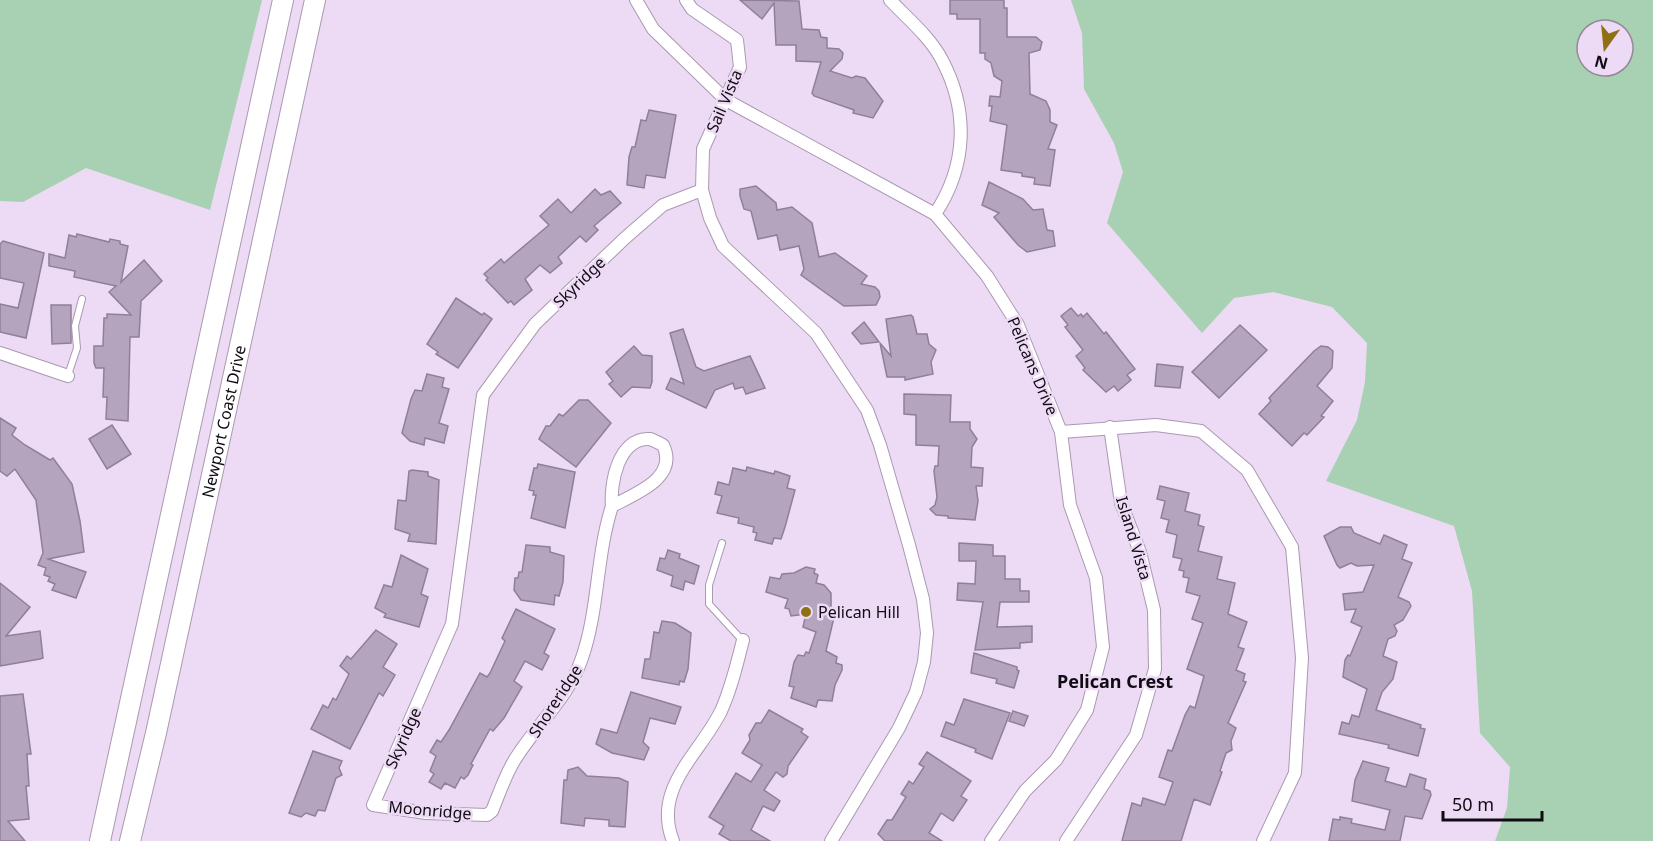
<svg xmlns="http://www.w3.org/2000/svg" width="1653" height="841" viewBox="0 0 1653 841" font-family="'Noto Sans',sans-serif">
<style>
.green{fill:#a8d0b2;fill-rule:evenodd}
.building{fill:#b5a4bd;stroke:#8f7f97;stroke-width:1.5}
.lines{fill:none;stroke-linecap:round;stroke-linejoin:round}
.lane-casing{stroke:#a999b1;stroke-width:8}
.street-casing{stroke:#a999b1;stroke-width:14}
.primary-casing{stroke:#a999b1;stroke-width:22}
.lane{stroke:#fff;stroke-width:6}
.street{stroke:#fff;stroke-width:12}
.primary{stroke:#fff;stroke-width:20}
.poi-dot{fill:#8f7014;stroke:#eddbf5;stroke-width:2}
.labels{text-anchor:middle;dominant-baseline:central;stroke-width:5;stroke-linejoin:round;paint-order:stroke}
.street-label{font-size:16px;fill:#110b13;stroke:#eddbf5}
.poi-label{font-size:16px;fill:#110b13;stroke:#eddbf5;text-anchor:start}
.neighbourhood-label{font-size:18px;font-weight:bold;fill:#110b13;stroke:#eddbf5}
</style>
<rect width="100%" height="100%" fill="#eddbf5"/>
<g class="green">
<polygon points="0,0 262,0 210,210 86,168 23,202 0,201"/>
<path d="M1071,0H1653V841H1495L1507,808L1510,767L1480,733L1472,591L1454,526L1326,481L1357,420L1365,382L1367,343L1332,307L1273,292L1234,298L1202,333L1107,223L1123,172L1114,143L1084,89L1082,33ZM1587,30H1623V66H1587Z"/>
</g>
<g class="building">
<polygon points="740,0 799,1 802,29 819,30 821,37 827,38 827,48 839,49 843,53 842,59 830,71 852,78 856,76 865,78 883,101 873,118 853,113 854,110 814,96 812,93 821,62 796,61 796,45 776,45 774,3 762,19"/>
<polygon points="950,0 1004,0 1004,8 1007,8 1007,37 1036,37 1042,42 1040,50 1029,53 1030,94 1046,101 1050,110 1050,122 1057,125 1048,149 1055,150 1050,186 1034,184 1035,178 1022,176 1022,173 1001,170 1007,125 990,121 992,106 989,106 990,96 1000,97 1002,81 994,76 991,63 985,59 985,53 980,53 980,19 957,19 957,14 950,14"/>
<polygon points="649,110 676,115 665,178 646,175 644,188 627,185 629,157 632,147 635,147 641,120 646,121"/>
<polygon points="989,182 1023,199 1033,210 1043,209 1047,230 1053,231 1055,246 1027,252 1018,245 994,217 999,213 982,205"/>
<polygon points="756,186 776,203 777,210 792,207 812,223 819,257 835,253 867,276 861,284 875,287 879,291 880,297 876,305 844,306 801,275 804,269 799,246 780,250 777,235 758,239 751,211 744,209 740,196 740,189"/>
<polygon points="595,189 601,195 610,191 621,203 594,226 598,230 586,242 580,236 558,257 562,263 550,273 540,265 525,279 532,290 514,305 511,301 508,303 486,280 488,278 484,274 501,259 504,263 549,225 540,216 558,199 571,213"/>
<polygon points="77,234 109,242 110,239 120,241 120,244 128,246 121,282 144,260 162,281 141,301 139,337 130,337 128,421 106,419 107,397 103,397 104,368 96,368 94,363 94,346 103,346 104,318 107,318 107,314 131,315 109,292 116,286 74,277 75,271 49,266 49,254 65,258 69,235 76,237"/>
<polygon points="3,241 44,253 26,338 0,332 0,304 18,308 24,283 0,278 0,244"/>
<polygon points="456,298 482,315 484,313 492,319 458,368 436,354 438,352 427,344"/>
<polygon points="51,305 71,305 71,343 52,344"/>
<polygon points="1071,308 1078,316 1081,314 1083,317 1087,313 1104,334 1106,332 1135,369 1127,375 1131,380 1118,391 1114,386 1106,392 1083,370 1085,368 1076,356 1083,350 1065,327 1068,325 1061,316"/>
<polygon points="911,315 913,317 917,334 927,334 929,344 936,350 931,362 933,374 905,380 905,377 887,377 880,343 891,356 886,319"/>
<polygon points="864,322 879,342 861,344 852,333"/>
<polygon points="1240,325 1267,350 1219,398 1192,372"/>
<polygon points="683,329 696,367 704,371 750,356 765,388 746,394 743,387 735,389 733,383 715,390 706,408 666,389 671,378 684,384 670,333"/>
<polygon points="634,346 642,355 652,356 652,382 650,388 632,387 621,397 609,384 613,381 606,372"/>
<polygon points="1321,346 1328,347 1333,351 1332,368 1317,386 1333,401 1321,416 1324,417 1307,435 1304,433 1292,446 1259,414 1271,401 1269,398 1314,351"/>
<polygon points="1157,364 1183,367 1180,388 1155,386"/>
<polygon points="427,374 444,378 442,387 449,389 439,423 448,426 444,443 425,438 424,445 410,441 402,433 411,399 415,390 422,391"/>
<polygon points="904,394 951,395 950,422 970,422 970,429 977,439 972,447 971,467 983,468 982,486 976,486 978,501 975,520 948,518 948,516 936,515 930,509 935,505 937,497 934,471 935,466 938,466 939,446 916,445 916,415 904,414"/>
<polygon points="579,400 588,400 611,423 576,467 539,439 546,426 550,426 559,414 563,416"/>
<polygon points="0,418 16,428 12,435 25,445 50,460 53,458 72,484 80,521 84,552 48,559 86,572 76,598 52,590 55,584 48,581 50,577 44,575 46,568 38,565 43,553 36,500 15,469 7,476 0,471"/>
<polygon points="112,425 131,454 107,469 89,439"/>
<polygon points="538,464 575,472 565,528 531,518 536,495 533,495 534,491 529,490 534,468 537,468"/>
<polygon points="747,467 774,474 775,471 790,476 787,488 795,490 785,527 781,539 774,538 772,544 755,540 757,533 753,532 754,527 738,523 739,518 717,513 722,496 715,494 718,482 729,485 733,468 746,471"/>
<polygon points="412,470 428,472 428,476 439,480 436,544 408,541 410,534 395,529 398,500 406,501 409,471"/>
<polygon points="1160,486 1189,493 1185,511 1200,515 1198,525 1204,527 1198,551 1222,557 1217,579 1235,583 1228,614 1247,622 1238,647 1244,649 1236,670 1245,674 1243,681 1246,682 1228,723 1236,728 1231,741 1232,750 1226,753 1220,771 1222,772 1210,805 1194,799 1181,841 1122,841 1132,803 1141,806 1143,798 1165,805 1173,782 1159,777 1168,750 1172,751 1185,715 1190,706 1195,708 1204,676 1187,669 1203,623 1192,619 1200,596 1186,592 1189,578 1183,577 1184,571 1179,570 1182,559 1173,557 1177,535 1166,532 1169,520 1161,518 1165,501 1157,499"/>
<polygon points="1340,527 1351,527 1354,533 1380,544 1384,535 1407,545 1402,559 1412,563 1398,597 1409,602 1411,606 1403,620 1394,625 1397,631 1395,636 1388,639 1383,656 1397,662 1393,679 1382,692 1376,710 1421,725 1420,728 1425,729 1418,756 1388,748 1389,745 1339,734 1342,722 1349,724 1352,715 1359,717 1367,689 1343,677 1345,660 1348,655 1350,656 1362,627 1351,622 1356,609 1345,610 1343,594 1363,592 1374,565 1357,566 1351,563 1340,568 1337,565 1324,536"/>
<polygon points="959,543 993,545 993,556 1005,556 1005,579 1020,579 1020,591 1029,591 1029,602 1000,602 997,627 1032,626 1032,642 1020,643 1020,648 975,650 983,602 957,600 958,583 975,584 976,561 959,561"/>
<polygon points="526,545 550,547 550,552 564,556 563,582 559,596 555,595 554,605 521,600 514,590 515,578 518,578 519,572 522,572"/>
<polygon points="668,550 680,554 679,558 699,566 694,584 685,581 683,590 671,586 673,576 657,570 660,558 665,559"/>
<polygon points="401,555 428,569 421,594 428,597 419,627 384,617 386,614 375,608 384,585 392,587"/>
<polygon points="806,567 815,569 814,573 818,575 816,583 824,585 831,593 831,608 836,609 826,651 837,657 836,663 842,665 842,670 835,685 832,701 818,700 816,707 791,698 794,687 789,686 794,662 798,655 804,656 806,652 809,653 816,632 803,627 806,614 791,616 789,609 785,608 788,599 766,592 770,577 780,579 782,574 794,573"/>
<polygon points="0,583 30,607 6,636 40,631 43,658 40,659 0,666"/>
<polygon points="516,609 555,629 544,653 549,656 542,670 525,661 514,681 522,687 504,718 493,731 490,729 471,764 473,765 468,775 464,779 461,777 455,788 445,783 441,789 429,782 434,774 430,771 436,756 430,752 437,740 441,742 449,730 480,673 487,677 490,673 505,641 502,638"/>
<polygon points="662,621 675,623 691,633 688,669 684,682 680,681 679,685 642,678 645,659 650,659 654,632 659,633"/>
<polygon points="376,630 397,644 383,667 395,675 383,696 379,693 350,749 311,729 323,705 328,708 333,698 336,700 349,674 340,666 347,656 351,659"/>
<polygon points="974,653 1017,667 1017,670 1019,671 1014,688 996,683 997,679 971,673"/>
<polygon points="631,692 681,707 675,724 650,718 643,742 649,748 644,760 612,753 596,744 601,729 617,733"/>
<polygon points="23,694 31,754 27,754 29,786 26,786 29,819 8,821 25,841 0,841 0,696"/>
<polygon points="964,699 1010,713 992,759 975,752 976,749 941,736 946,722 954,725"/>
<polygon points="769,710 803,729 801,732 808,737 788,766 787,774 783,777 776,772 764,790 780,801 774,811 763,806 751,830 770,841 731,841 719,834 724,826 709,817 736,773 751,782 762,765 742,753 750,740 749,735 752,730 756,723 761,723"/>
<polygon points="1013,711 1028,716 1024,726 1009,721"/>
<polygon points="313,751 342,761 339,768 342,775 336,778 325,811 318,810 315,816 306,813 301,817 289,813"/>
<polygon points="927,752 971,781 961,796 967,800 953,821 941,813 929,833 942,841 885,841 878,834 887,820 892,820 906,797 901,794 909,781 913,784 924,767 919,764"/>
<polygon points="1363,761 1389,768 1385,781 1406,787 1410,774 1426,779 1424,789 1430,791 1431,795 1422,819 1405,816 1400,841 1329,841 1333,819 1340,820 1340,817 1352,819 1351,823 1385,830 1390,810 1352,801 1355,780"/>
<polygon points="578,767 587,776 619,778 628,782 625,827 609,826 609,820 585,818 584,826 561,823 564,780 567,780 568,770"/>
</g>
<g class="lines">
<defs>
<g id="lane">
<polyline points="68,375 77,348 75,326 82,299"/>
<polyline points="722,543 709,585 709,604 742,640"/>
</g>
<g id="street">
<polyline points="636,0 653,29 726,100 935,214 987,276 1018,325 1061,432 1070,505 1096,578 1103,647 1087,710 1056,760 1025,791 991,841"/>
<polyline points="686,0 692,9 737,40 740,67 703,149 702,190 710,218 723,246 816,333 867,410 880,445 909,545 923,599 927,633 924,662 916,692 899,728 831,841"/>
<path d="M890,0C908,19 930,37 942,60C969,111 967,166 935,214"/>
<polyline points="0,353 68,376"/>
<polyline points="1061,432 1156,425 1201,431 1247,470 1292,547 1302,658 1295,773 1263,841"/>
<path d="M612,506C610,484 618,437 650,439C653,440 659,443 663,445C679,478 635,494 612,506C596,556 599,609 582,658C569,697 535,726 514,761C505,776 499,794 492,811L487,815L426,813L373,805L452,624L483,395L535,324L625,238L663,205L702,190"/>
<path d="M673,841C652,788 700,754 721,711C731,689 737,664 743,640"/>
<polyline points="1066,841 1136,735 1155,669 1154,610 1140,552 1121,503 1110,427"/>
</g>
<g id="primary">
<polyline points="100,841 283,0"/>
<path id="s1" d="M130,841L156,733L315,0"/>
</g>
</defs>
<use href="#lane" class="lane-casing"/>
<use href="#street" class="street-casing"/>
<use href="#primary" class="primary-casing"/>
<use href="#lane" class="lane"/>
<use href="#street" class="street"/>
<use href="#primary" class="primary"/>
</g>
<circle class="poi-dot" cx="806" cy="612" r="6"/>
<g class="labels">
<g class="street-label">
<text transform="translate(724 101) rotate(-67)">Sail Vista</text>
<text transform="translate(579 282) rotate(-44)">Skyridge</text>
<text transform="translate(1033 366) rotate(67)">Pelicans Drive</text>
<text stroke="none"><textPath href="#s1" startOffset="430">Newport Coast Drive</textPath></text>
<text transform="translate(1134 538) rotate(73)">Island Vista</text>
<text transform="translate(555 701) rotate(-57)">Shoreridge</text>
<text transform="translate(403 738) rotate(-66)">Skyridge</text>
<text transform="translate(430 810) rotate(5)">Moonridge</text>
</g>
<g class="poi-label">
<text x="818" y="612">Pelican Hill</text>
</g>
<g class="neighbourhood-label">
<text x="1115" y="681">Pelican Crest</text>
</g>
</g>
<g transform="translate(1605 48) rotate(195)"><circle r="28" fill="#eddbf5" stroke="#95889b" stroke-width="1.5"/>
<path d="M0-4.5L10 22L0 15L-10 22Z" fill="#8f7014"/>
<text y="-9" font-size="16" font-weight="bold" text-anchor="middle" fill="#110b13">N</text>
</g>
<path d="M1443 811v9h99v-9" fill="none" stroke="#110b13" stroke-width="3"/>
<text x="1452" y="811" font-size="18" fill="#110b13" stroke="#eddbf5" stroke-width="4.5" paint-order="stroke">50 m</text>
</svg>
